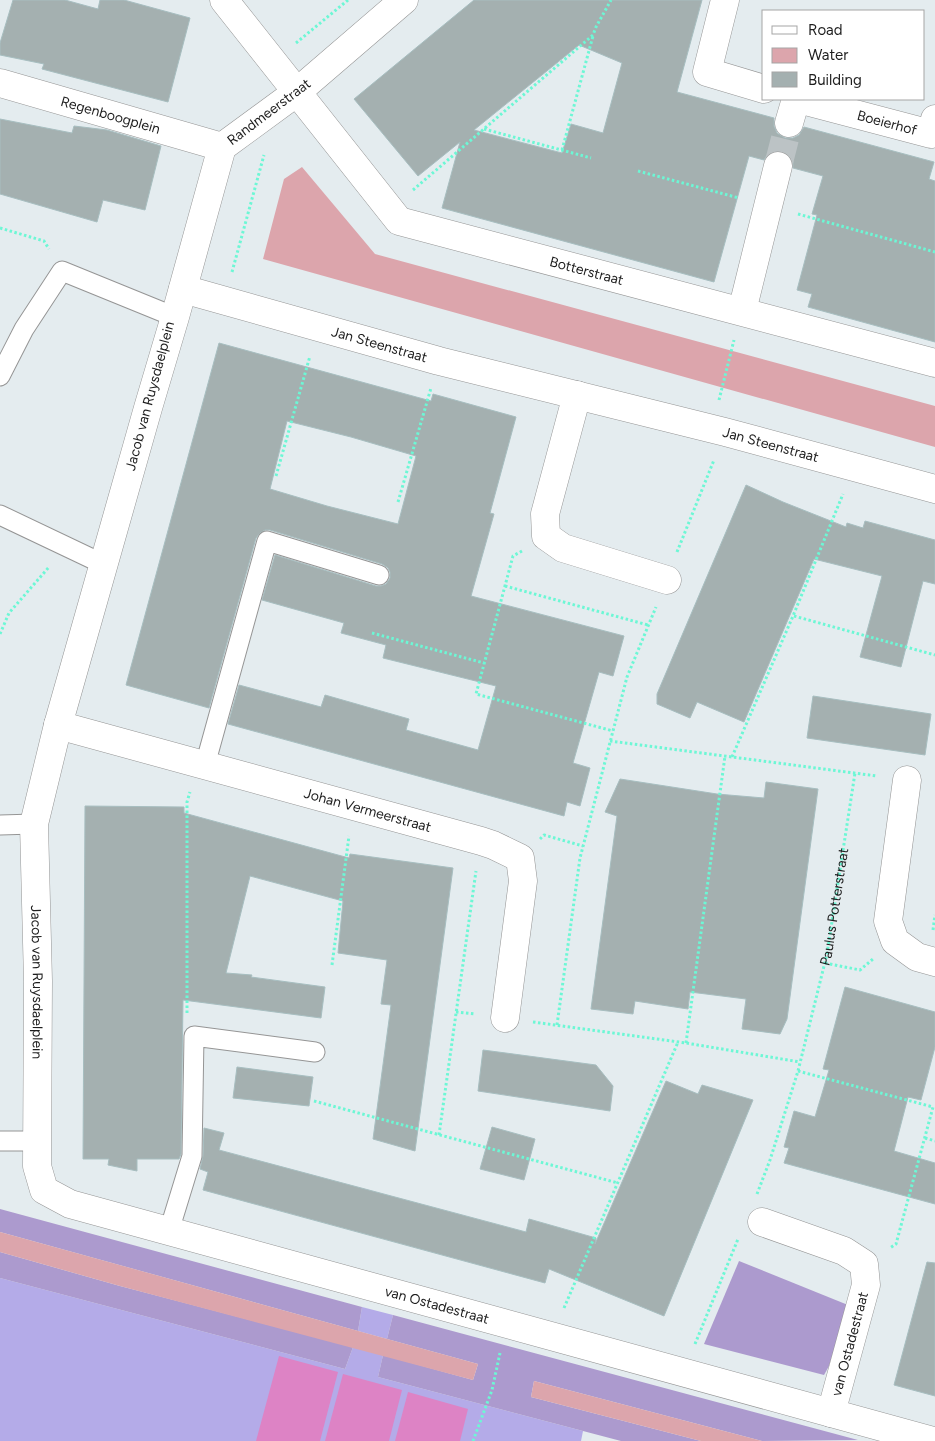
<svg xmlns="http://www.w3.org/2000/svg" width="935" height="1441" viewBox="0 0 935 1441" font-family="Figtree,sans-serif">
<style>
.grass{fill:#b4abe8}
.forest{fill:#ac9ace}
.pitch{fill:#dd83c5}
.water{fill:#dca5ac}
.building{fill:#a4b0b0;stroke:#a7bec0;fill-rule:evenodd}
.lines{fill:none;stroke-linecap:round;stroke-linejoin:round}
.minor-tunnel{stroke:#bcc3c5;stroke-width:28;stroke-dasharray:28 14;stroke-linecap:butt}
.service-casing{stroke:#959595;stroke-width:21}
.minor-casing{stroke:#959595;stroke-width:29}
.path{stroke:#6df7d5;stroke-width:3;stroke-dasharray:2.5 2.5;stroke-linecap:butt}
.service{stroke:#fff;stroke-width:19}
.minor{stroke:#fff;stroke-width:28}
.labels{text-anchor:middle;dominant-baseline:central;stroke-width:4;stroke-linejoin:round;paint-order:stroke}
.street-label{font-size:14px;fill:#1e1e1e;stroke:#fff}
</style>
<rect width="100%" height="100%" fill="#e4ecef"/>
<g class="grass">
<polygon points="0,1278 345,1369 353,1347 383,1355 378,1377 583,1431 581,1441 0,1441"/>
<polygon points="362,1307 393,1315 387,1339 358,1331"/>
</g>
<g class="forest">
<polygon points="0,1209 362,1307 358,1331 0,1232"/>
<polygon points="0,1252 120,1286 353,1347 345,1369 0,1278"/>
<polygon points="739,1261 848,1305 829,1366 824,1375 704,1344"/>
<polygon points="393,1315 858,1440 762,1441 534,1381 531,1397 701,1441 621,1441 378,1377 383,1355 473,1380 478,1364 387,1339"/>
</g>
<g class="pitch">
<polygon points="279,1356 338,1372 320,1441 256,1441"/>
<polygon points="343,1374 402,1390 389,1441 325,1441"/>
<polygon points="408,1392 468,1409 460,1441 395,1441"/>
</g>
<g class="water">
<polygon points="302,167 375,254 935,406 935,447 263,259 284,179"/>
<polygon points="0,1232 478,1364 473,1380 120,1286 0,1252"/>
<polygon points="534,1381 762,1441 701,1441 531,1397"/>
</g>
<g class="building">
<polygon points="13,0 65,0 98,9 100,0 124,0 190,18 168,102 42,69 44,64 0,55 0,43"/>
<path d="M474,0H702L677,92L774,118V126L777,133L785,138H793L799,135L804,127L934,162L929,179L935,181V342L808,307L812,294L797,290L817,215L812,214L823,176L793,168V161L789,155L782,151H773L767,155L764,160L749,156L714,282L442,208L460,142L418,176L354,99ZM579,45L622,63L603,133L571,124L562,153L474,130Z"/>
<polygon points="0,119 72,133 74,126 107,130 161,146 145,210 103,200 97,222 0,194"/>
<path d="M219,343L431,401L433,394L516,417L490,513L494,514L471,596L624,636L613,676L599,672L573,763L590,768L580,806L567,802L564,816L228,724L239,685L321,707L325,695L409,719L406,730L478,750L496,686L383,658L386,645L341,633L344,623L262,600L275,555L376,586H381L386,584L390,578V572L388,568L382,564L270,530H265L260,533L256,538L209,708L126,685ZM287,421L351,437L416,456L398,524L327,506L270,489Z"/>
<polygon points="746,485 783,502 846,527 847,523 863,528 865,521 935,540 935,584 923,581 901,667 860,657 882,576 814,559 744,722 697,702 690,718 657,704 657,694"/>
<polygon points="813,696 931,714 925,755 807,738"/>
<polygon points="620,779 717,794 764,798 766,782 818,789 787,1019 780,1034 742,1029 746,999 690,992 688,1009 635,1001 633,1014 591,1009 617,816 605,812"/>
<polygon points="85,806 184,807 184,813 349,858 350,854 453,868 415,1151 373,1139 391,1005 381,1004 387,960 338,953 343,901 250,876 226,973 252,975 251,977 325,987 321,1018 183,1000 181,1154 179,1159 137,1159 137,1171 108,1165 109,1159 83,1159"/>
<polygon points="845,987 935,1012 935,1047 921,1100 908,1097 894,1151 935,1163 935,1204 784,1163 789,1148 784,1147 794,1111 815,1117 829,1070 823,1069"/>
<polygon points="483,1050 596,1065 613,1086 610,1111 478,1091"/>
<polygon points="237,1067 313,1077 309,1106 233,1098"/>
<polygon points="666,1081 698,1094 702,1085 753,1100 664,1316 549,1269 545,1283 203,1190 208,1172 200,1169 203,1156 204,1128 224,1133 219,1150 526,1232 529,1219 596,1238 595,1244"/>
<polygon points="492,1127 535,1139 524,1180 480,1169"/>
<polygon points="927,1262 935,1263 935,1396 894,1385"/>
</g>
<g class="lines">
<polyline class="minor-tunnel" points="778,166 789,123"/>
<defs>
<g id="service">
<polyline points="0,376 24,329 62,271 175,317"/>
<polyline points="0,515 103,564"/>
<polyline points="205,765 267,541 379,575"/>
<polyline points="0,825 34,824"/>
<polyline points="0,1141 36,1141"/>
<polyline points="169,1231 192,1156 194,1036 315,1052"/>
</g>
<g id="minor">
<path id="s2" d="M224,0L399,221L935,363"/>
<path id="s3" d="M404,0L297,92L222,147L175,317L148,408L58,725L34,824L38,981L37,1166L44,1190L70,1204L933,1441"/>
<polyline points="725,0 707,72 764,89"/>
<path id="s4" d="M0,83L222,147"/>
<path id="s5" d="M798,99L931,134L935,119"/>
<polyline points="789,123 796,99"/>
<path id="s6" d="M183,289L439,361L725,432L935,489"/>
<polyline points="742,311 778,166"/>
<polyline points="577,395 545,514 546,536 563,548 667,580"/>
<path id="s7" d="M58,725L481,841L493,845L520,858L523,881L505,1018"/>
<polyline points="907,780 888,921 895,941 917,957 935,962"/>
<polyline points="762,1222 844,1251 864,1264 866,1285 831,1413"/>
</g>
</defs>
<use href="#service" class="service-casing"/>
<use href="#minor" class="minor-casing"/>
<g class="path">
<polyline points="296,43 348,0"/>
<polyline points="484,129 591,158"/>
<polyline points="562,150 593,36"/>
<polyline points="638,171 739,198"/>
<polyline points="413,190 593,35 596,27 611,0"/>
<polyline points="798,214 935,252"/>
<polyline points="0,228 44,241 49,249"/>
<polyline points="232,272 264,155"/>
<polyline points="719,400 734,340"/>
<polyline points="276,476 310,356"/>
<polyline points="398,502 431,388"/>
<polyline points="522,551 513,556 476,694 613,731"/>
<polyline points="677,552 714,460"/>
<polyline points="505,586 648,625"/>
<polyline points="794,616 935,655"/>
<polyline points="372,633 484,663"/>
<polyline points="0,634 9,613 49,567"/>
<polyline points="610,741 877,776"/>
<polyline points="732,757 793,616 843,494"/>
<polyline points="540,839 544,835 583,846"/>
<polyline points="933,930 935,915"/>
<polyline points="825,963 860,970 873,959"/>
<polyline points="332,965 349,836"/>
<polyline points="456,1012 475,1014"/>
<polyline points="187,1013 187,802 190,792"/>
<polyline points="533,1022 686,1043 800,1062"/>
<polyline points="557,1025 580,858 627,677 656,607"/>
<polyline points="686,1043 725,756"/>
<polyline points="798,1071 933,1107 896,1244 890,1248"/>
<polyline points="314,1101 618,1183"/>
<polyline points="439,1135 476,871"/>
<polyline points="925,1138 935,1141"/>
<path id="s1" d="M757,1194L770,1160L798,1071L827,954L855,773"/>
<polyline points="564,1308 678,1042"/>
<polyline points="695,1344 738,1239"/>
<polyline points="473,1441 492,1390 500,1353"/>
</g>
<use href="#service" class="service"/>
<use href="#minor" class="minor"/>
</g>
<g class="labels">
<g class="street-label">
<text transform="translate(269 112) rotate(-37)">Randmeerstraat</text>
<text stroke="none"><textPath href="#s4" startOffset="115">Regenboogplein</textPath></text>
<text stroke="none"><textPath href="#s5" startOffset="92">Boeierhof</textPath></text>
<text stroke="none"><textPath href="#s2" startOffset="476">Botterstraat</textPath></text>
<text stroke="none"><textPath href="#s6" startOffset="204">Jan Steenstraat</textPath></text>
<text transform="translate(150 396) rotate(-75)">Jacob van Ruysdaelplein</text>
<text stroke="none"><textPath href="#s6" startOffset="608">Jan Steenstraat</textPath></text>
<text stroke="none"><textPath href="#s7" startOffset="321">Johan Vermeerstraat</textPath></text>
<text stroke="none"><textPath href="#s1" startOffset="298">Paulus Potterstraat</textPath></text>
<text stroke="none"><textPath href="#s3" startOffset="1095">Jacob van Ruysdaelplein</textPath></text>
<text stroke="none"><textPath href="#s3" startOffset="1714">van Ostadestraat</textPath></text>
<text transform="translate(850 1344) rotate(-75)">van Ostadestraat</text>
</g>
</g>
<rect x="762" y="10" width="162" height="90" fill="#ffffff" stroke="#a5a5a5"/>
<rect x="772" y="26" width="25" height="8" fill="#ffffff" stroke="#a5a5a5"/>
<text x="808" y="35" font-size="15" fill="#1e1e1e">Road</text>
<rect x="772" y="48" width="25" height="15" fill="#dca5ac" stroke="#a5a5a5"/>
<text x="808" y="60" font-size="15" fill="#1e1e1e">Water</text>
<rect x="772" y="72" width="25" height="15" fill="#a4b0b0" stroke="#a5a5a5"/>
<text x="808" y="85" font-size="15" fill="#1e1e1e">Building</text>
</svg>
